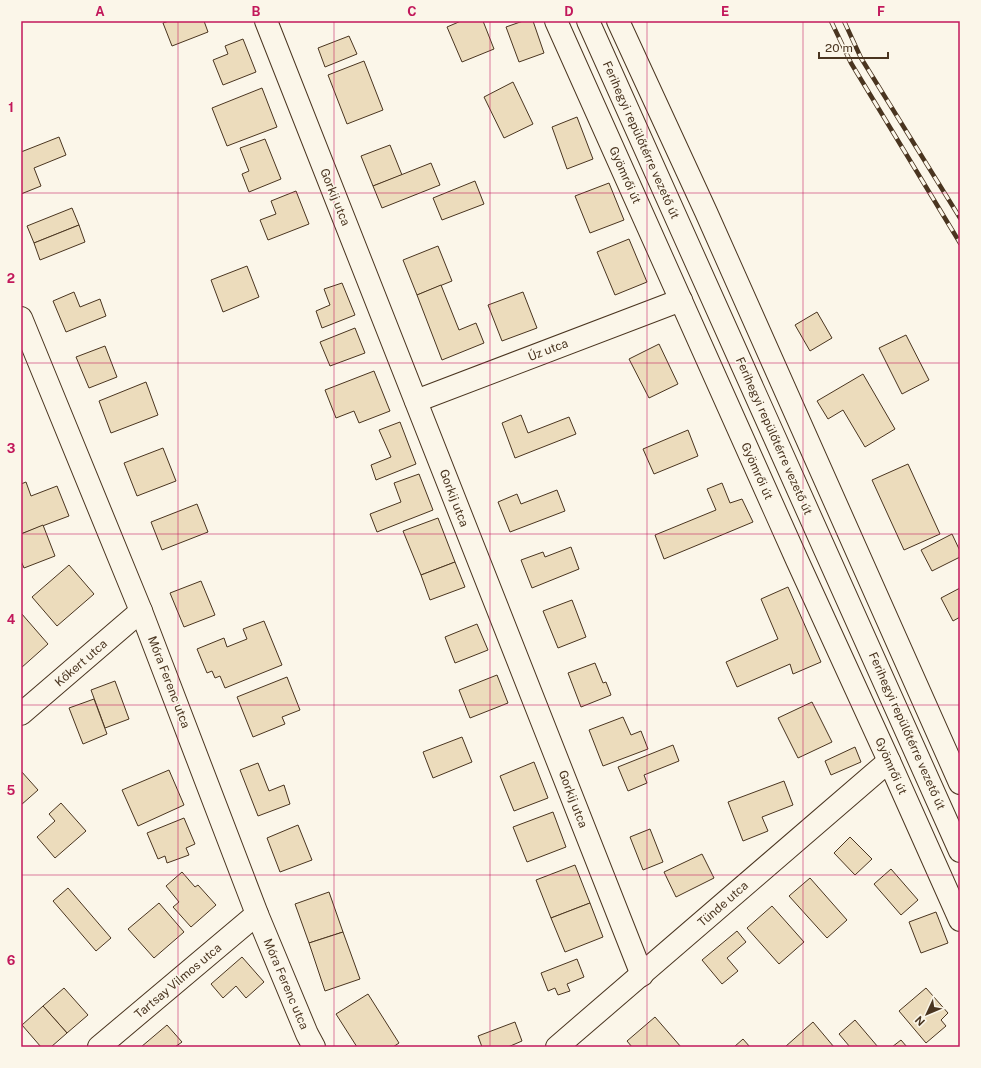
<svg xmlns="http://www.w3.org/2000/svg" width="981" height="1068" viewBox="0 0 981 1068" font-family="'Public Sans',sans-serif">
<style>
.building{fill:#ecdcbc;stroke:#4a3520}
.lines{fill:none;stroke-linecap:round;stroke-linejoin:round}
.minor-casing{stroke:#4a3520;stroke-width:24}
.major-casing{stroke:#4a3520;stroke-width:24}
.minor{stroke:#fbf6e9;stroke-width:22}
.major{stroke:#fbf6e9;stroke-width:22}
.rail-casing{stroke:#4a3520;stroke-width:4.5}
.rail{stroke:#fbf6e9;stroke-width:3;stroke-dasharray:9;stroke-linecap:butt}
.grid{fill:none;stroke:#c2185b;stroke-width:1;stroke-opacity:0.55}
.labels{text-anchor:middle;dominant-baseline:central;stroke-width:3;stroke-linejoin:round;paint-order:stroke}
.street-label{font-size:12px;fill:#4a3520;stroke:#fbf6e9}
.neatline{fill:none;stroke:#c2185b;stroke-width:1.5}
.grid-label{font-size:13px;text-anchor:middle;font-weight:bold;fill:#c2185b}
</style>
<rect width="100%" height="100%" fill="#fbf6e9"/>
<g class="building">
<polygon points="169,21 204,21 208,32 172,46 163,23"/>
<polygon points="461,21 483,21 494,49 462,62 447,27"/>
<polygon points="523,21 533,21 544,53 519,62 506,27"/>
<polygon points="349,36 357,54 325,67 318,48"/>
<polygon points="243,39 256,72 223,85 213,60 228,54 225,46"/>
<polygon points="364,61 383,110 347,124 328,75"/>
<polygon points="513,82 533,124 504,138 484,97"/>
<polygon points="262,88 277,127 227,146 212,108"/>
<polygon points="577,117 593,159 567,169 552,127"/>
<polygon points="59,137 66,155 34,168 41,186 21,194 21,152"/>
<polygon points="265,139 281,179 249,192 242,174 249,171 240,148"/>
<polygon points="390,145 402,175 373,186 361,156"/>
<polygon points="431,163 440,185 382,208 373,186"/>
<polygon points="475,181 484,204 442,220 433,198"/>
<polygon points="609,183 624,220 590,233 575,196"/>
<polygon points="296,191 309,224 268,240 260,220 276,214 271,201"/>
<polygon points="72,208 79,225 34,243 27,226"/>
<polygon points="79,225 85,242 40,260 34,243"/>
<polygon points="629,239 647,282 615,295 597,252"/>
<polygon points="438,246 452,281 417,295 403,260"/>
<polygon points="247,266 259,297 223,312 211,280"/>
<polygon points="342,283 355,315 322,328 316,311 330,305 324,289"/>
<polygon points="441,285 459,330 476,323 484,343 442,360 417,295"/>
<polygon points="74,292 80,307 100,299 106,316 66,332 53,301"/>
<polygon points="523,292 537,328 502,341 488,305"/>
<polygon points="817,312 832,338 810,351 795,325"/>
<polygon points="355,328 365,353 330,366 320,342"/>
<polygon points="906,335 929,380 902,394 879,348"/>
<polygon points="659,344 678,384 649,398 629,359"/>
<polygon points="105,346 117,377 89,388 76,357"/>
<polygon points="374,371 390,411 359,423 354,411 336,418 325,390"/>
<polygon points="863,374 895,429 865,447 843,410 828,419 817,401"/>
<polygon points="146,382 158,415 111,433 99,401"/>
<polygon points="521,415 528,433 569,417 576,434 515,458 502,423"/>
<polygon points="400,422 416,464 376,480 371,465 391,457 379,430"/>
<polygon points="688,430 698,456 654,474 643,449"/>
<polygon points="163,448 176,481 137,496 124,463"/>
<polygon points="908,464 940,534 904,550 872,480"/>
<polygon points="419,474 433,510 377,532 370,514 401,502 394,483"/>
<polygon points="26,482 31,496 57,486 69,516 21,534 21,484"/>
<polygon points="722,483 730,503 742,499 753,522 664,559 655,535 716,510 707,489"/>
<polygon points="557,490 565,511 510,532 498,502 517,494 521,504"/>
<polygon points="197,504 208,532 162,550 151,522"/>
<polygon points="438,518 455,562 421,575 403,531"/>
<polygon points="43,525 55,556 24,568 21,561 21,534"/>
<polygon points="952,534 960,551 960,557 932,571 921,550"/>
<polygon points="571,547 579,569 532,588 521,560 543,552 545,557"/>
<polygon points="455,562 465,587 430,600 421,575"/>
<polygon points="69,565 94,594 57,626 32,597"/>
<polygon points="201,581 215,615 184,627 170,593"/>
<polygon points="788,587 821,662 793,674 790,664 737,687 726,662 778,639 761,599"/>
<polygon points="960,588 960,617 953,621 941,598"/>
<polygon points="572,600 586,637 558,648 543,611"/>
<polygon points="21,613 48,644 21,668"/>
<polygon points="264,621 282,665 225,688 220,676 215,678 212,671 207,673 197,649 224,638 227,647 247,639 243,629"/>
<polygon points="477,624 488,650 455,663 445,637"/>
<polygon points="595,663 603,683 606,682 611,695 581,707 568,673"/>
<polygon points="497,675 508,703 470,718 459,690"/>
<polygon points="287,677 300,710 282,717 285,724 253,737 237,697"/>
<polygon points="115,681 129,719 105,728 91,690"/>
<polygon points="94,699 107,734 83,744 69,708"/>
<polygon points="812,702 832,742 798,758 778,718"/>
<polygon points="623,717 631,735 641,731 648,749 603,766 589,730"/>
<polygon points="462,737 472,762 433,778 423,752"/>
<polygon points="673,745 679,761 644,775 647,783 628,791 618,767"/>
<polygon points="855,747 861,762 831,775 825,761"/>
<polygon points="534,762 548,798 514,811 500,776"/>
<polygon points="258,763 269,791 284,785 290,804 258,816 240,770"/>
<polygon points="169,770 184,805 138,826 122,790"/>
<polygon points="21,771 38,790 21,805"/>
<polygon points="784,781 793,805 762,817 768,831 743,841 728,802"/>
<polygon points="61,803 86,831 55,858 37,837 55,821 49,814"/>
<polygon points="553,812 566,847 527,862 513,827"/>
<polygon points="184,818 195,844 186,848 189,855 167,863 165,856 158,859 147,833"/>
<polygon points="298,825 312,860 280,872 267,838"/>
<polygon points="650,829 663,862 643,870 630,837"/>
<polygon points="850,837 872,859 855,875 834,853"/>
<polygon points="702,854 714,878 676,897 664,872"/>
<polygon points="575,865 590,903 551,918 536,880"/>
<polygon points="891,869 918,900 901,915 874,884"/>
<polygon points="182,872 195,887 198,885 216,905 191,927 173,907 179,902 166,886"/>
<polygon points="810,878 847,920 827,938 789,896"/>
<polygon points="68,888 111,938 96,951 53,901"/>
<polygon points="329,892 343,932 309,943 295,904"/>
<polygon points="159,903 184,932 154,958 128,929"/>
<polygon points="590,903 603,937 565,952 551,918"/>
<polygon points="772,906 804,942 779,964 747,928"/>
<polygon points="936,912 948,943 921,953 909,922"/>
<polygon points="737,931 746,942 727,958 738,971 722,984 702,960"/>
<polygon points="343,932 360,979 325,991 309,943"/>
<polygon points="242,957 264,982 246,998 236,986 223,998 211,984"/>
<polygon points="577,959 584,977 567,984 570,991 558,995 555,988 548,991 541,973"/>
<polygon points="64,988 88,1015 67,1033 43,1006"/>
<polygon points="926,988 948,1013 941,1020 946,1026 926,1043 899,1011"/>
<polygon points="368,994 399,1043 393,1047 357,1047 336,1014"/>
<polygon points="43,1006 67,1033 51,1047 41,1047 22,1025"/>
<polygon points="655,1017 681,1047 632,1047 627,1041"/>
<polygon points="855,1020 878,1047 850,1047 839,1034"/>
<polygon points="515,1022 522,1041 508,1047 482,1047 478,1036"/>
<polygon points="813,1022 834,1047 785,1047"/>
<polygon points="167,1025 182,1042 175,1047 141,1047"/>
<polygon points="743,1039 750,1047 734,1047"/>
<polygon points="901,1040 907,1047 892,1047"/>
</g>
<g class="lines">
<defs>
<g id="minor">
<polyline points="266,21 642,975"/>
<polyline points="556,21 797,560 889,761 960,920"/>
<polyline points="618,21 706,212 960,783"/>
<polyline points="21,318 141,611 257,914 307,1034 314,1047"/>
<polyline points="416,401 681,300"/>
<polyline points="21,714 141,611"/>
<polyline points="99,1047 257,914"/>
<polyline points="557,1047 889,761"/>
</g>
<polyline id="major" points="588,21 960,851"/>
</defs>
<use href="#minor" class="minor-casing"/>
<use href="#major" class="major-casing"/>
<use href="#minor" class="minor"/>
<use href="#major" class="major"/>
<defs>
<g id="rail">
<polyline points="831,21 851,63 960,243"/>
<polyline points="844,21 861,58 960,218"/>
</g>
</defs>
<use href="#rail" class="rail-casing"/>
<use href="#rail" class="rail"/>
</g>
<path class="grid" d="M178,21V1047M334,21V1047M490,21V1047M647,21V1047M803,21V1047M21,193H960M21,363H960M21,534H960M21,705H960M21,875H960"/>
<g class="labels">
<g class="street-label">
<text transform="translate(641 140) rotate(66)">Ferihegyi repülőtérre vezető út</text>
<text transform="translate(625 175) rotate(66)">Gyömrői út</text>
<text transform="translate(335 197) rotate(68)">Gorkij utca</text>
<text transform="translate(548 350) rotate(-21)">Úz utca</text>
<text transform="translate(774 436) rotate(66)">Ferihegyi repülőtérre vezető út</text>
<text transform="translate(757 471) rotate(66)">Gyömrői út</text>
<text transform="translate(454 498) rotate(69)">Gorkij utca</text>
<text transform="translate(81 663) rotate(-41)">Kőkert utca</text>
<text transform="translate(169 682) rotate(69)">Móra Ferenc utca</text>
<text transform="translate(907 731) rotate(66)">Ferihegyi repülőtérre vezető út</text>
<text transform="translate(891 766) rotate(66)">Gyömrői út</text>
<text transform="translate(573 799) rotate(69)">Gorkij utca</text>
<text transform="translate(723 904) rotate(-41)">Tünde utca</text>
<text transform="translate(178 981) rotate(-40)">Tartsay Vilmos utca</text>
<text transform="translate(286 984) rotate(67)">Móra Ferenc utca</text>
</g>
</g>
<rect width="981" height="1068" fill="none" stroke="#fbf6e9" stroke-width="44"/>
<g transform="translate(927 1014) rotate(226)" stroke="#fbf6e9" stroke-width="3" paint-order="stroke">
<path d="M0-3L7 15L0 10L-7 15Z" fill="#4a3520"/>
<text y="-6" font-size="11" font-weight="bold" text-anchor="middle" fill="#4a3520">N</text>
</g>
<path d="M819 52v6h69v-6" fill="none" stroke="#4a3520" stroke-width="2"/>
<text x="825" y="52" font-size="12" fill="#4a3520" stroke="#fbf6e9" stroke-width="3" paint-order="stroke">20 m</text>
<rect x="22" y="22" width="937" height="1024" class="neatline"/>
<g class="grid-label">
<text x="100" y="16">A</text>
<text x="256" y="16">B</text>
<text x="412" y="16">C</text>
<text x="569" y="16">D</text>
<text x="725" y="16">E</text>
<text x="881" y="16">F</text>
<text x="11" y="112">1</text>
<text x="11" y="283">2</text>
<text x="11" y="453">3</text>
<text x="11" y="624">4</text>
<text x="11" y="795">5</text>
<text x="11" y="965">6</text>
</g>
</svg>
